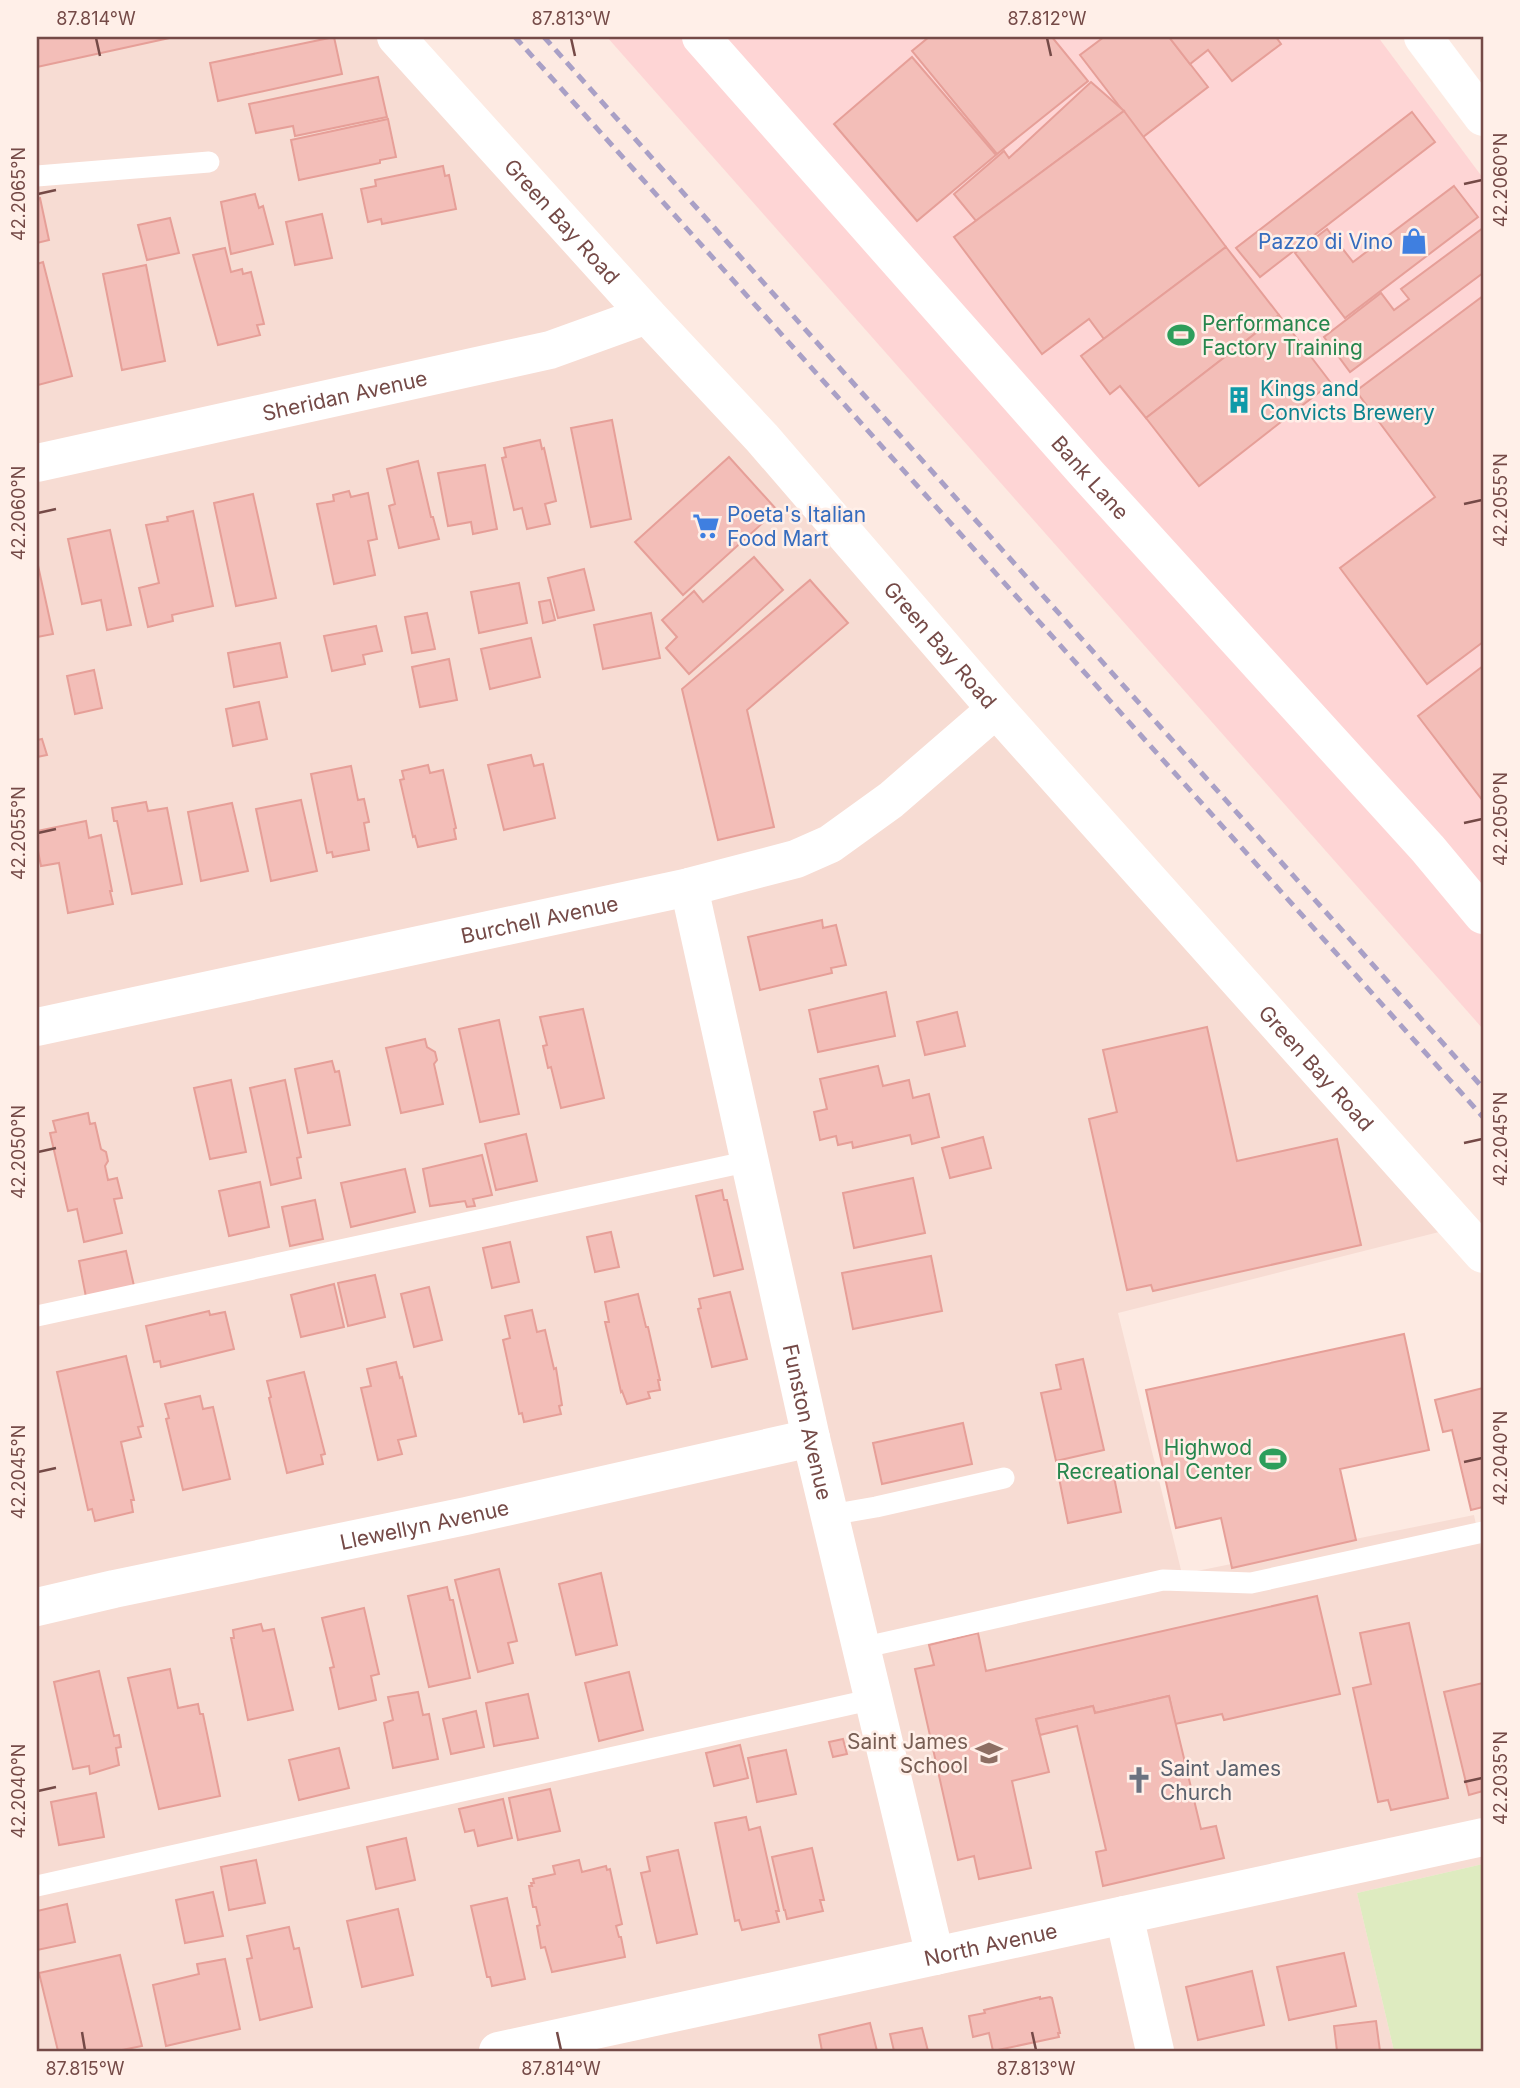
<svg xmlns="http://www.w3.org/2000/svg" width="1520" height="2088" viewBox="0 0 1520 2088" font-family="Inter,sans-serif">
<style>
.residential{fill:#f7dcd3}
.commercial{fill:#fed5d5}
.green{fill:#deebc0}
.building{fill:#f3beb8;stroke:#e69f98;stroke-width:2}
.lines{fill:none;stroke-linecap:round;stroke-linejoin:round}
.lane{stroke:#fff;stroke-width:21}
.street{stroke:#fff;stroke-width:38}
.secondary{stroke:#fff;stroke-width:38}
.rail{stroke:#a9a0c6;stroke-width:5;stroke-dasharray:10 7;stroke-linecap:butt}
.ticks{fill:none;stroke:#754a47;stroke-width:2.5}
.labels{text-anchor:middle;dominant-baseline:central;stroke-width:5;stroke-linejoin:round;paint-order:stroke}
.street-label{font-size:21px;fill:#754a47;stroke:#ffefe8}
.shop-label{font-size:21px;fill:#366cbe;stroke:#ffefe8;text-anchor:end}
.leisure-label{font-size:21px;fill:#27864d;stroke:#ffefe8;text-anchor:start}
.culture-label{font-size:21px;fill:#0d838f;stroke:#ffefe8;text-anchor:start}
.education-label{font-size:21px;fill:#785e54;stroke:#ffefe8;text-anchor:end}
.worship-label{font-size:21px;fill:#5b616d;stroke:#ffefe8;text-anchor:start}
.neatline{fill:none;stroke:#754a47;stroke-width:2.5}
.ticks-label{font-size:18px;text-anchor:middle;fill:#754a47}
</style>
<rect width="100%" height="100%" fill="#fdeae2"/>
<polygon class="residential" points="37,37 391,37 1443,1231 1118,1313 1182,1574 1474,1515 1483,1559 1483,1864 1357,1893 1394,2051 37,2051"/>
<polygon class="commercial" points="607,37 1378,37 1483,178 1483,1029"/>
<polygon class="green" points="1483,1864 1483,2051 1394,2051 1357,1893"/>
<g class="building">
<polygon points="37,37 174,37 37,67"/>
<polygon points="334,37 342,74 218,101 210,63"/>
<polygon points="929,37 1052,37 1088,81 997,154 912,51"/>
<polygon points="1104,37 1169,37 1208,87 1143,137 1080,55"/>
<polygon points="1169,37 1276,37 1281,44 1232,81 1208,50 1190,64"/>
<polygon points="912,57 996,155 917,221 834,124"/>
<polygon points="378,77 387,117 295,136 293,126 256,133 249,104"/>
<polygon points="1091,82 1124,111 976,221 954,194 1004,151 1009,158"/>
<polygon points="1124,111 1226,247 1104,339 1089,319 1042,354 954,237"/>
<polygon points="1412,112 1435,142 1260,277 1236,248"/>
<polygon points="388,119 396,157 380,160 380,163 299,180 291,140"/>
<polygon points="443,166 445,176 449,175 456,209 382,224 381,219 368,222 361,189 376,186 375,180"/>
<polygon points="1454,186 1478,217 1345,318 1295,253 1327,229 1353,262"/>
<polygon points="255,194 259,208 263,206 273,244 231,254 221,202"/>
<polygon points="40,198 49,240 37,243 37,199"/>
<polygon points="322,214 332,258 295,265 286,222"/>
<polygon points="170,218 179,253 147,260 138,225"/>
<polygon points="1483,228 1483,273 1350,372 1324,337 1381,293 1394,310 1409,299 1401,289"/>
<polygon points="1226,247 1279,315 1146,418 1120,386 1110,394 1081,356"/>
<polygon points="225,248 231,272 242,269 243,274 251,272 264,324 257,325 260,335 218,345 193,255"/>
<polygon points="43,262 72,376 38,385 37,264"/>
<polygon points="146,265 165,361 122,370 103,274"/>
<polygon points="1483,296 1483,642 1427,684 1340,568 1435,497 1356,391"/>
<polygon points="1279,315 1331,383 1199,486 1146,418"/>
<polygon points="612,420 631,519 591,527 571,428"/>
<polygon points="540,440 542,449 544,448 556,501 545,504 550,524 527,529 522,508 514,510 502,458 506,457 504,448"/>
<polygon points="729,457 777,510 683,595 635,542"/>
<polygon points="418,461 431,517 433,517 439,539 399,548 389,506 395,504 387,469"/>
<polygon points="485,465 497,529 473,534 471,522 448,526 438,473"/>
<polygon points="349,491 351,497 368,493 377,539 368,541 375,575 334,584 317,504 334,501 333,495"/>
<polygon points="253,494 276,598 236,606 214,503"/>
<polygon points="193,511 213,606 172,615 173,621 148,627 139,588 159,583 146,525 168,521 167,517"/>
<polygon points="110,530 131,625 107,630 101,600 82,604 68,539"/>
<polygon points="754,557 783,590 689,674 666,648 677,637 662,620 694,591 703,602"/>
<polygon points="37,561 53,634 37,637"/>
<polygon points="584,569 594,610 558,618 548,578"/>
<polygon points="810,580 848,623 747,710 774,827 718,840 682,689"/>
<polygon points="519,583 527,623 479,633 471,592"/>
<polygon points="550,600 555,620 543,623 539,602"/>
<polygon points="427,613 435,649 412,653 405,617"/>
<polygon points="651,613 660,658 603,669 594,625"/>
<polygon points="376,626 382,651 363,655 365,664 332,671 324,636"/>
<polygon points="531,638 540,677 490,689 481,649"/>
<polygon points="280,643 287,677 234,687 228,653"/>
<polygon points="449,659 457,700 420,707 412,667"/>
<polygon points="1483,666 1483,801 1418,716"/>
<polygon points="94,670 102,708 75,714 67,676"/>
<polygon points="259,702 267,739 233,746 226,709"/>
<polygon points="42,739 47,755 37,757 37,740"/>
<polygon points="531,755 534,766 543,764 555,818 504,830 488,765"/>
<polygon points="428,765 430,773 443,770 456,828 454,829 456,839 418,847 415,836 413,837 400,780 404,779 402,771"/>
<polygon points="351,766 358,800 364,799 369,822 364,823 369,850 333,857 332,852 327,853 311,774"/>
<polygon points="301,800 317,871 271,881 256,809"/>
<polygon points="146,802 148,811 167,808 182,884 132,894 117,821 114,821 112,808"/>
<polygon points="232,803 248,871 201,881 188,812"/>
<polygon points="86,821 89,838 101,835 112,891 110,891 113,904 68,913 59,863 41,866 37,846 37,831"/>
<polygon points="822,920 823,928 836,925 846,965 831,968 832,973 760,990 748,937"/>
<polygon points="886,992 895,1036 818,1052 809,1010"/>
<polygon points="583,1009 604,1098 561,1108 551,1067 548,1068 543,1046 547,1045 540,1017"/>
<polygon points="957,1012 965,1046 925,1055 917,1022"/>
<polygon points="499,1020 519,1114 480,1122 459,1029"/>
<polygon points="1207,1027 1237,1161 1337,1139 1361,1245 1153,1291 1151,1285 1127,1290 1089,1119 1117,1112 1103,1050"/>
<polygon points="425,1039 427,1047 435,1052 437,1060 434,1064 443,1104 401,1113 386,1048"/>
<polygon points="332,1061 335,1072 339,1071 350,1125 308,1133 295,1069"/>
<polygon points="878,1066 883,1086 909,1080 913,1098 929,1094 939,1137 912,1144 910,1135 853,1148 852,1142 838,1145 836,1136 820,1140 814,1112 827,1109 820,1079"/>
<polygon points="231,1080 246,1152 210,1159 194,1088"/>
<polygon points="285,1080 301,1157 297,1158 301,1178 271,1185 250,1088"/>
<polygon points="88,1113 90,1124 95,1123 101,1149 106,1152 108,1161 105,1166 108,1180 117,1178 122,1198 114,1199 122,1233 84,1242 77,1209 68,1211 50,1133 56,1132 53,1121"/>
<polygon points="526,1134 537,1181 496,1190 485,1144"/>
<polygon points="983,1137 991,1168 950,1178 942,1148"/>
<polygon points="482,1155 492,1195 473,1199 475,1206 467,1207 465,1201 430,1206 423,1169"/>
<polygon points="405,1169 415,1212 351,1227 341,1183"/>
<polygon points="913,1178 925,1233 854,1248 843,1193"/>
<polygon points="260,1182 269,1227 229,1236 219,1191"/>
<polygon points="722,1190 724,1200 727,1200 743,1269 714,1276 696,1196"/>
<polygon points="315,1200 323,1239 290,1246 282,1207"/>
<polygon points="611,1232 619,1267 595,1272 587,1237"/>
<polygon points="510,1242 519,1282 492,1288 483,1248"/>
<polygon points="126,1251 134,1286 86,1297 79,1261"/>
<polygon points="931,1256 942,1311 853,1329 842,1273"/>
<polygon points="375,1275 385,1317 348,1326 338,1283"/>
<polygon points="334,1284 344,1327 301,1337 291,1295"/>
<polygon points="429,1287 442,1340 414,1347 401,1294"/>
<polygon points="730,1292 747,1359 712,1367 698,1309 701,1308 699,1299"/>
<polygon points="638,1294 646,1327 648,1327 660,1380 658,1380 660,1390 648,1392 650,1398 627,1404 622,1391 621,1392 605,1322 609,1322 605,1302"/>
<polygon points="532,1310 537,1332 545,1330 554,1369 556,1368 562,1405 559,1406 561,1414 524,1422 522,1413 519,1414 503,1340 510,1338 505,1316"/>
<polygon points="209,1311 210,1315 225,1312 234,1349 161,1367 160,1361 154,1362 146,1326"/>
<polygon points="1404,1334 1429,1450 1340,1469 1356,1540 1232,1568 1221,1518 1176,1528 1146,1390"/>
<polygon points="126,1356 143,1426 138,1427 141,1437 121,1442 134,1500 131,1500 133,1512 95,1521 92,1509 88,1510 57,1372"/>
<polygon points="1083,1359 1104,1450 1056,1461 1041,1393 1061,1389 1056,1365"/>
<polygon points="396,1362 400,1378 402,1377 416,1436 398,1440 402,1454 378,1460 361,1388 371,1386 367,1369"/>
<polygon points="304,1372 325,1454 321,1455 323,1464 287,1473 269,1398 271,1397 267,1381"/>
<polygon points="1483,1388 1483,1507 1471,1510 1452,1430 1443,1432 1435,1400"/>
<polygon points="200,1396 203,1409 213,1407 230,1479 183,1490 166,1419 169,1418 165,1404"/>
<polygon points="963,1423 972,1464 882,1484 873,1443"/>
<polygon points="1112,1467 1121,1512 1068,1523 1059,1478"/>
<polygon points="499,1569 517,1641 508,1643 513,1663 478,1672 455,1580"/>
<polygon points="601,1573 617,1645 576,1655 559,1584"/>
<polygon points="447,1587 450,1600 453,1600 470,1678 429,1687 408,1596"/>
<polygon points="1317,1596 1340,1694 1224,1720 1222,1714 1175,1724 1169,1696 1095,1713 1093,1706 1036,1719 1049,1772 1012,1781 1031,1868 979,1879 974,1856 958,1860 915,1669 934,1665 929,1645 978,1633 986,1671"/>
<polygon points="364,1608 379,1674 371,1676 376,1700 339,1709 330,1668 334,1667 322,1618"/>
<polygon points="1409,1623 1448,1798 1391,1810 1388,1800 1378,1802 1353,1688 1371,1684 1360,1633"/>
<polygon points="261,1624 263,1631 274,1629 293,1710 248,1720 231,1638 234,1638 233,1630"/>
<polygon points="170,1669 178,1708 198,1704 200,1714 203,1714 220,1796 159,1809 128,1678"/>
<polygon points="99,1671 114,1736 119,1735 121,1747 116,1748 119,1765 90,1774 89,1766 73,1769 54,1682"/>
<polygon points="629,1672 643,1730 599,1741 585,1683"/>
<polygon points="1483,1683 1483,1791 1469,1795 1444,1692"/>
<polygon points="418,1692 423,1715 429,1714 438,1759 393,1768 384,1723 393,1720 388,1697"/>
<polygon points="528,1694 538,1738 494,1746 486,1703"/>
<polygon points="1169,1696 1201,1829 1216,1826 1224,1858 1103,1886 1096,1852 1106,1850 1077,1726 1040,1735 1036,1719 1093,1706 1095,1713"/>
<polygon points="476,1711 484,1747 451,1754 443,1719"/>
<polygon points="843,1739 847,1754 833,1757 829,1742"/>
<polygon points="740,1745 748,1778 714,1786 706,1753"/>
<polygon points="339,1748 349,1788 299,1800 289,1760"/>
<polygon points="786,1750 796,1794 757,1802 748,1758"/>
<polygon points="550,1789 560,1831 518,1840 509,1798"/>
<polygon points="96,1793 104,1837 59,1845 51,1802"/>
<polygon points="503,1799 512,1838 478,1846 474,1830 465,1832 459,1809"/>
<polygon points="746,1817 749,1830 760,1827 779,1911 776,1911 779,1922 742,1930 739,1920 735,1921 715,1823"/>
<polygon points="406,1838 415,1880 376,1889 367,1847"/>
<polygon points="812,1848 824,1900 820,1900 823,1911 787,1919 785,1910 784,1910 772,1857"/>
<polygon points="678,1850 697,1934 657,1943 641,1873 650,1871 647,1857"/>
<polygon points="256,1860 265,1903 229,1910 221,1867"/>
<polygon points="579,1860 582,1872 606,1866 607,1870 610,1869 622,1924 616,1926 619,1937 621,1937 625,1957 552,1972 545,1947 541,1948 537,1926 540,1925 536,1907 533,1907 529,1886 532,1886 531,1883 534,1883 533,1879 555,1874 553,1866"/>
<polygon points="213,1892 223,1936 185,1943 176,1900"/>
<polygon points="507,1898 525,1979 492,1986 490,1977 487,1977 471,1906"/>
<polygon points="67,1904 75,1942 37,1950 37,1911"/>
<polygon points="398,1909 413,1975 362,1987 347,1921"/>
<polygon points="289,1927 294,1949 299,1948 312,2007 260,2020 247,1959 252,1958 247,1936"/>
<polygon points="1344,1953 1356,2006 1289,2020 1277,1967"/>
<polygon points="120,1955 142,2046 117,2051 58,2051 39,1973"/>
<polygon points="225,1959 240,2029 166,2046 153,1985 199,1974 197,1964"/>
<polygon points="1252,1971 1264,2025 1198,2040 1186,1987"/>
<polygon points="1040,1997 1040,1999 1050,1997 1052,1998 1060,2033 1058,2033 1059,2037 993,2051 989,2033 973,2037 969,2016 985,2013 984,2010"/>
<polygon points="1376,2021 1380,2051 1337,2051 1334,2026"/>
<polygon points="870,2023 877,2051 822,2051 819,2035"/>
<polygon points="922,2028 928,2051 894,2051 890,2034"/>
</g>
<g class="lines">
<g class="lane">
<polyline points="37,176 209,162"/>
<polyline points="37,1316 750,1161"/>
<polyline points="830,1515 876,1507 1004,1478"/>
<polyline points="861,1648 1163,1580 1251,1583 1483,1532"/>
<polyline points="37,1886 874,1699"/>
</g>
<g class="street">
<path id="s1" d="M701,37L1088,475L1428,849L1483,915"/>
<path id="s2" d="M37,463L550,350L647,315"/>
<path id="s3" d="M689,887L811,1438L935,1956"/>
<path id="s4" d="M37,1027L689,887L796,859L830,844L891,800L996,709"/>
<path id="s5" d="M37,1607L114,1589L466,1516L811,1438"/>
<polyline points="1124,1915 1155,2051"/>
<path id="s6" d="M498,2051L1483,1837"/>
</g>
<g class="secondary">
<path id="s7" d="M396,37L647,315L762,438L996,709L1483,1254"/>
<polyline points="1423,37 1483,117"/>
</g>
<g class="rail">
<polyline points="515,37 1483,1117"/>
<polyline points="544,37 1483,1088"/>
</g>
</g>
<path class="ticks" d="M96,38L100,56M571,38L575,56M1047,38L1051,56M1464,184L1482,180M38,194L56,190M1464,504L1482,500M38,513L56,509M1464,823L1482,819M38,833L56,829M1464,1143L1482,1139M38,1152L56,1148M1464,1462L1482,1458M38,1472L56,1468M1464,1782L1482,1778M38,1791L56,1787M82,2032L85,2050M557,2032L561,2050M1032,2032L1036,2050"/>
<defs>
<symbol id="shop-bare" viewBox="-9 -9 18 18"><path d="M-5-2.5h2.3a2.7 3.5 0 0 1 5.4 0H5L5.5 6h-11ZM-1.5-2.5h3a1.5 2.3 0 0 0-3 0Z" fill="#3f7fe0" stroke="#ffefe8" stroke-width="2.5" paint-order="stroke"/></symbol>
<symbol id="stadium-bare" viewBox="-9 -9 18 18"><path d="M0-5a6.5 5 0 1 0 0 10a6.5 5 0 1 0 0-10ZM-3.5-1.8h7v3.6h-7Z" fill="#2e9e5b" stroke="#ffefe8" stroke-width="2.5" paint-order="stroke"/></symbol>
<symbol id="building-bare" viewBox="-9 -9 18 18"><path d="M-4-6H4V6H1V3H-1V6H-4ZM-2.5-4.3h1.7v1.8h-1.7ZM.8-4.3h1.7v1.8H.8ZM-2.5-1h1.7V.8h-1.7ZM.8-1h1.7V.8H.8Z" fill="#0f9aa8" stroke="#ffefe8" stroke-width="2.5" paint-order="stroke"/></symbol>
<symbol id="supermarket-bare" viewBox="-9 -9 18 18"><path d="M-6-5.5h2.5l.6 2H6L4.5 2H-2.5L-4.4-4H-6ZM-1.5 3.2a1.3 1.3 0 1 0 .1 0ZM3 3.2a1.3 1.3 0 1 0 .1 0Z" fill="#3f7fe0" stroke="#ffefe8" stroke-width="2.5" paint-order="stroke"/></symbol>
<symbol id="school-bare" viewBox="-9 -9 18 18"><path d="M0-5L7-2L0 1L-7-2ZM-4 1L0 2.5L4 1V4Q0 6-4 4Z" fill="#8d6e63" stroke="#ffefe8" stroke-width="2.5" paint-order="stroke"/></symbol>
<symbol id="church-bare" viewBox="-9 -9 18 18"><path d="M-1.2-6h2.4v3.5h3.3v2.4h-3.3V6h-2.4V-.1h-3.3v-2.4h3.3Z" fill="#6b7280" stroke="#ffefe8" stroke-width="2.5" paint-order="stroke"/></symbol>
</defs>
<g fill-rule="evenodd">
<use href="#shop-bare" x="1395" y="222" width="38" height="38"/>
<use href="#stadium-bare" x="1162" y="316" width="38" height="38"/>
<use href="#building-bare" x="1220" y="381" width="38" height="38"/>
<use href="#supermarket-bare" x="687" y="507" width="38" height="38"/>
<use href="#stadium-bare" x="1254" y="1440" width="38" height="38"/>
<use href="#school-bare" x="970" y="1734" width="38" height="38"/>
<use href="#church-bare" x="1120" y="1761" width="38" height="38"/>
</g>
<g class="labels">
<g class="street-label">
<text stroke="none"><textPath href="#s7" startOffset="248">Green Bay Road</textPath></text>
<text stroke="none"><textPath href="#s2" startOffset="315">Sheridan Avenue</textPath></text>
<text stroke="none"><textPath href="#s1" startOffset="588">Bank Lane</textPath></text>
<text stroke="none"><textPath href="#s7" startOffset="816">Green Bay Road</textPath></text>
<text stroke="none"><textPath href="#s4" startOffset="514">Burchell Avenue</textPath></text>
<text stroke="none"><textPath href="#s7" startOffset="1382">Green Bay Road</textPath></text>
<text stroke="none"><textPath href="#s3" startOffset="548">Funston Avenue</textPath></text>
<text stroke="none"><textPath href="#s5" startOffset="396">Llewellyn Avenue</textPath></text>
<text stroke="none"><textPath href="#s6" startOffset="504">North Avenue</textPath></text>
</g>
<g class="shop-label">
<text x="1393" y="241">Pazzo di Vino</text>
<text x="727" y="514" text-anchor="start">Poeta's Italian<tspan x="727" dy="24">Food Mart</tspan></text>
</g>
<g class="leisure-label">
<text x="1202" y="323">Performance<tspan x="1202" dy="24">Factory Training</tspan></text>
<text x="1252" y="1447" text-anchor="end">Highwod<tspan x="1252" dy="24">Recreational Center</tspan></text>
</g>
<g class="culture-label">
<text x="1260" y="388">Kings and<tspan x="1260" dy="24">Convicts Brewery</tspan></text>
</g>
<g class="education-label">
<text x="968" y="1741">Saint James<tspan x="968" dy="24">School</tspan></text>
</g>
<g class="worship-label">
<text x="1160" y="1768">Saint James<tspan x="1160" dy="24">Church</tspan></text>
</g>
</g>
<rect width="1520" height="2088" fill="none" stroke="#ffefe8" stroke-width="77"/>
<rect x="38" y="38" width="1444" height="2012" class="neatline"/>
<g class="ticks-label">
<text x="96" y="25">87.814°W</text>
<text x="571" y="25">87.813°W</text>
<text x="1047" y="25">87.812°W</text>
<text transform="translate(1501 180) rotate(-90)" y="6">42.2060°N</text>
<text transform="translate(19 194) rotate(-90)" y="6">42.2065°N</text>
<text transform="translate(1501 500) rotate(-90)" y="6">42.2055°N</text>
<text transform="translate(19 513) rotate(-90)" y="6">42.2060°N</text>
<text transform="translate(1501 819) rotate(-90)" y="6">42.2050°N</text>
<text transform="translate(19 833) rotate(-90)" y="6">42.2055°N</text>
<text transform="translate(1501 1139) rotate(-90)" y="6">42.2045°N</text>
<text transform="translate(19 1152) rotate(-90)" y="6">42.2050°N</text>
<text transform="translate(1501 1458) rotate(-90)" y="6">42.2040°N</text>
<text transform="translate(19 1472) rotate(-90)" y="6">42.2045°N</text>
<text transform="translate(1501 1778) rotate(-90)" y="6">42.2035°N</text>
<text transform="translate(19 1791) rotate(-90)" y="6">42.2040°N</text>
<text x="85" y="2075">87.815°W</text>
<text x="561" y="2075">87.814°W</text>
<text x="1036" y="2075">87.813°W</text>
</g>
</svg>
